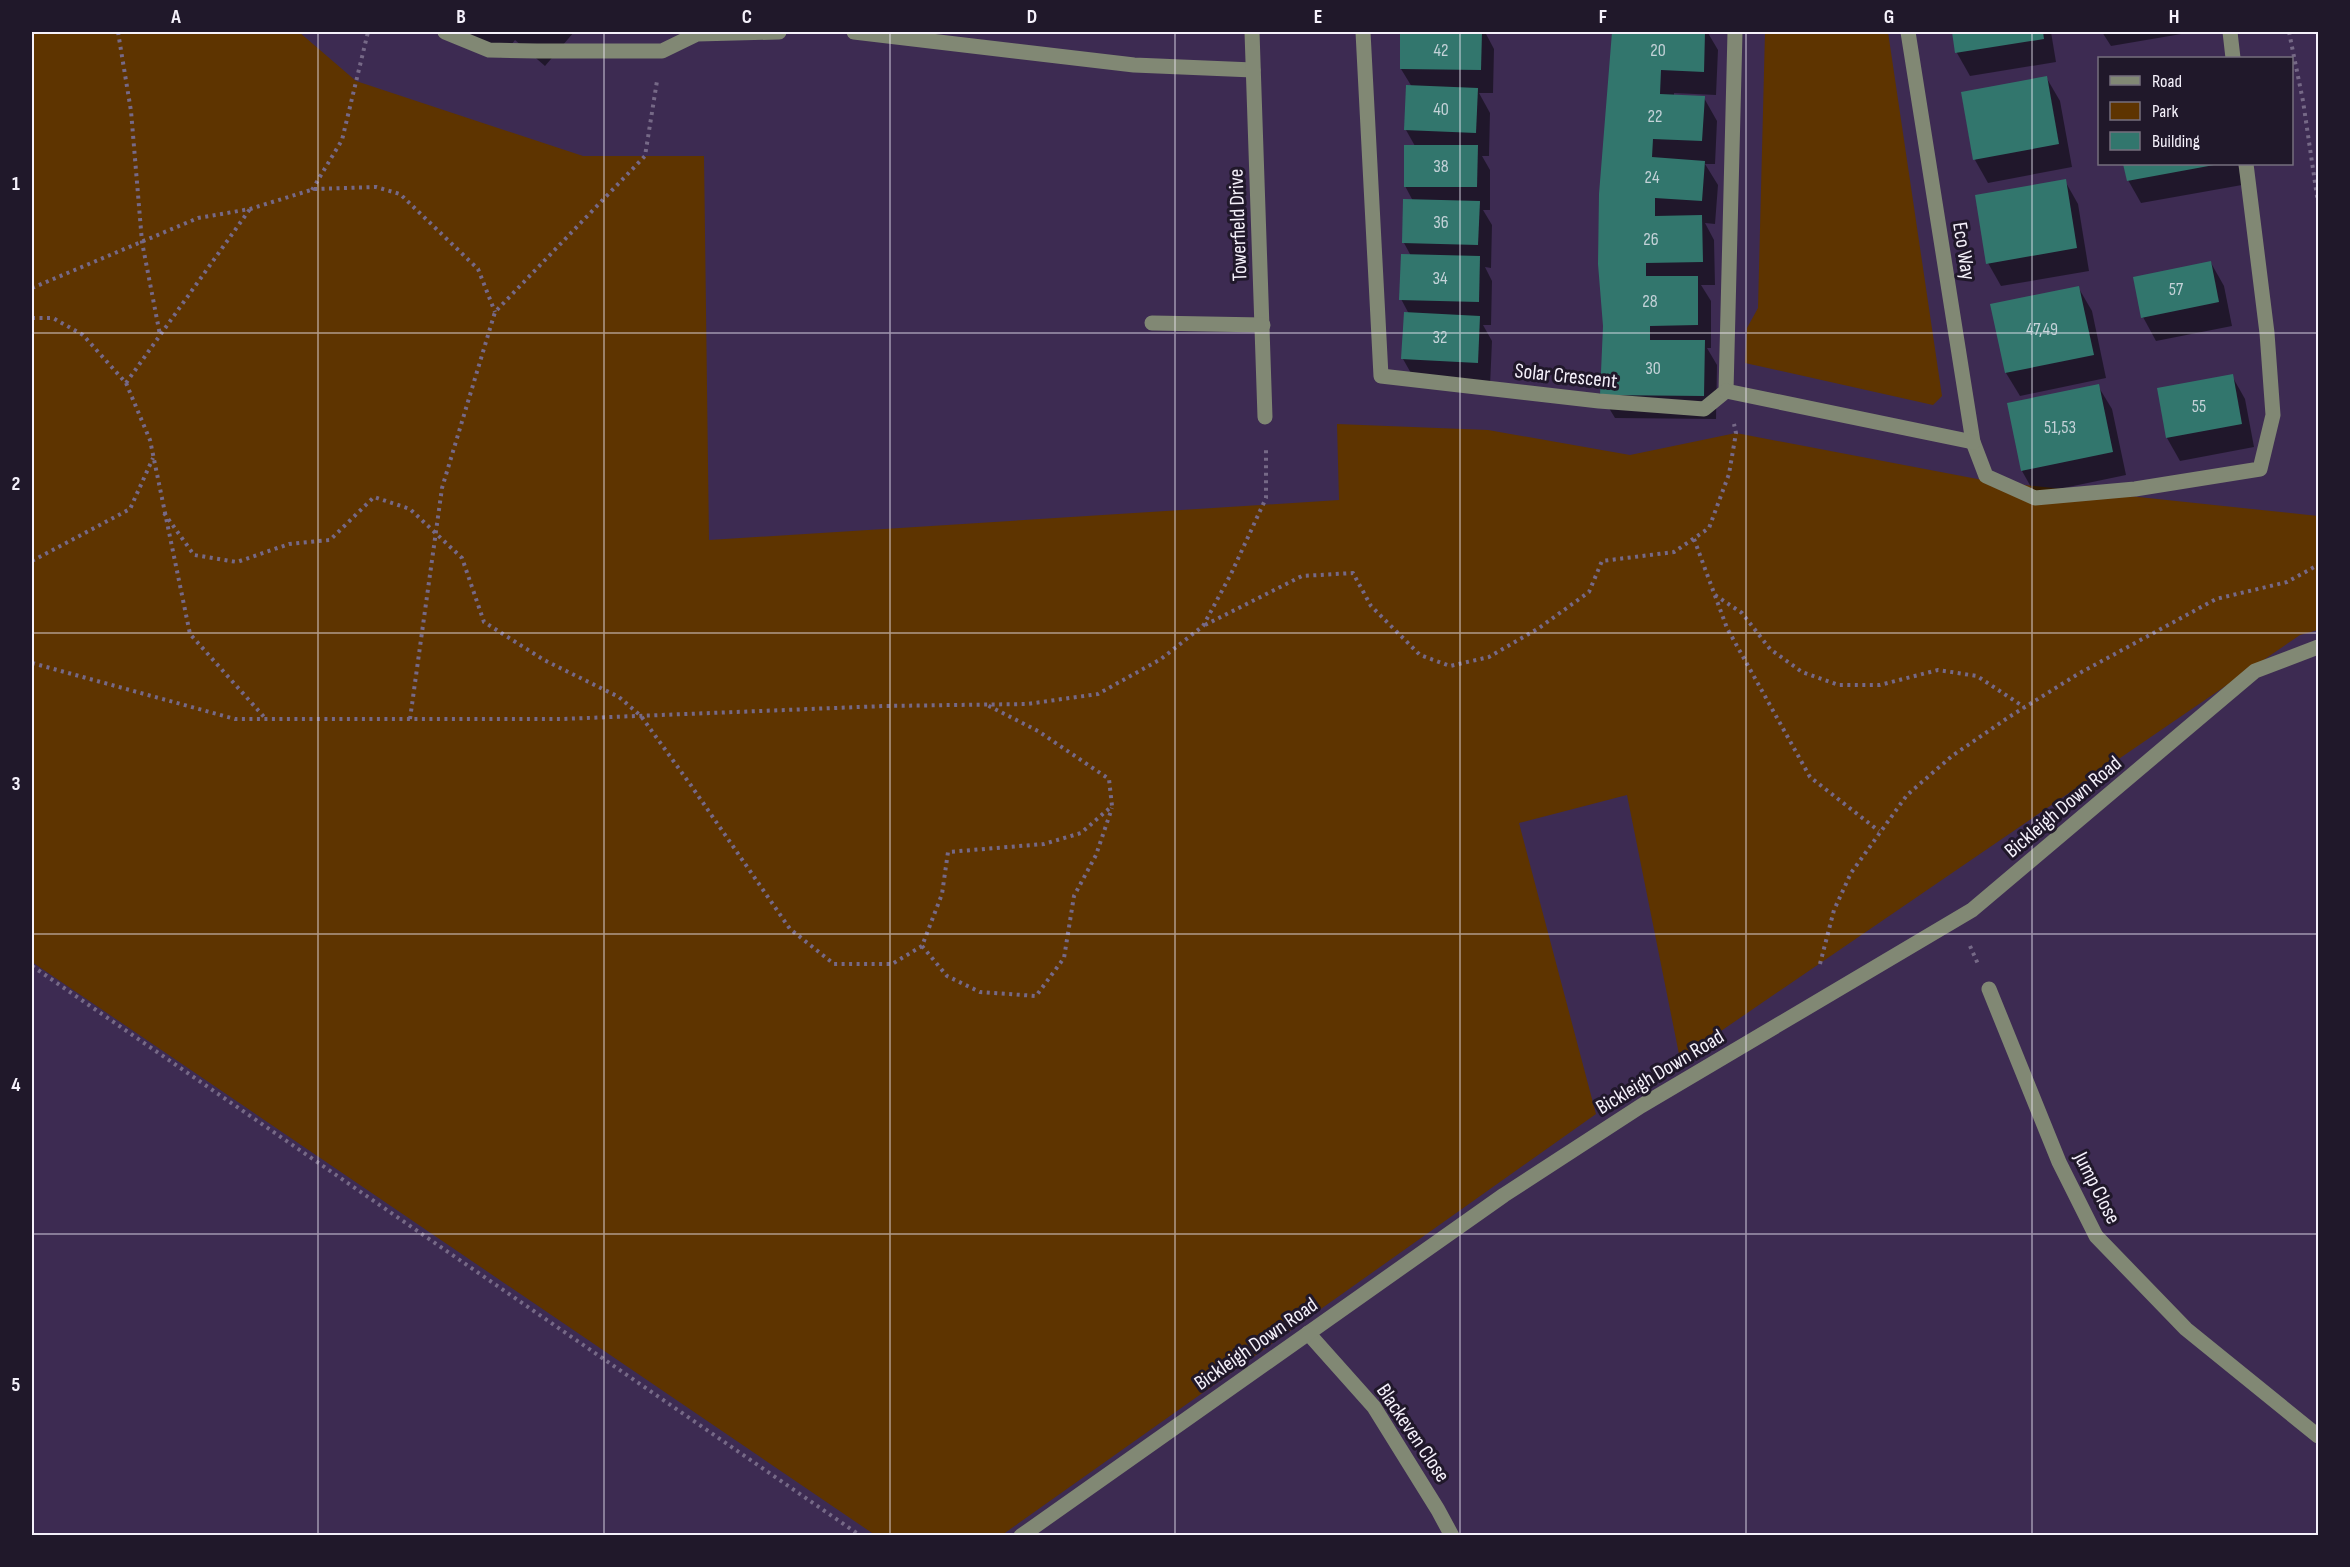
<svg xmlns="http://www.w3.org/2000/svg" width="2350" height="1567" viewBox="0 0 2350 1567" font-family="'Sofia Sans Condensed',sans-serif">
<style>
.green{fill:#5e3400}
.shadow{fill:#0007}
.building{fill:#32766d}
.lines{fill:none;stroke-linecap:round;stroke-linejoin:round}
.path{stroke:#766987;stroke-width:4;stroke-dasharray:3 4.5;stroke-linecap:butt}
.minor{stroke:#818874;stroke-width:15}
.grid{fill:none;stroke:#f5f1fb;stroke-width:1.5;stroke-opacity:0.55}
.labels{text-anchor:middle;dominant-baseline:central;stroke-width:6;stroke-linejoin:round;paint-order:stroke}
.number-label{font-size:18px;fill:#c4d2d8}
.street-label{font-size:21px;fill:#f5f1fb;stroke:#20182a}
.neatline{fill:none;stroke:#f5f1fb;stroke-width:2}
.grid-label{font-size:20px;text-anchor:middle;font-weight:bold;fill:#f5f1fb}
</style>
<rect width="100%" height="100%" fill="#3d2b52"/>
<g class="green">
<polygon points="32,32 299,32 356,81 583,156 704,156 709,540 1339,500 1337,424 1488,430 1630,455 1736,433 1988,481 2318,516 2318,630 2300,635 1680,1059 1627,795 1519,823 1596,1114 1002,1535 875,1535 32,962"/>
<polygon points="1765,32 1888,32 1942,396 1933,405 1745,363 1747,328 1758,308"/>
</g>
<g class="shadow">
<polygon points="468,32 574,32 545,66 515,40 501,58"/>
<polygon points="1402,32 1497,32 1485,32 1494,49 1493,93 1479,93 1490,113 1489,156 1482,156 1490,170 1490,210 1483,210 1492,225 1491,268 1485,267 1492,281 1491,325 1483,325 1492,341 1490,386 1416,382 1403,359 1409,314 1401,299 1411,256 1404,243 1413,201 1405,186 1415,146 1406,130 1412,87 1401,69"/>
<polygon points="1613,32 1712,32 1708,33 1718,50 1716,95 1674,93 1674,97 1704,98 1717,121 1715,164 1705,164 1718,185 1715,224 1705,223 1714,240 1715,285 1701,285 1711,301 1711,348 1707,348 1717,365 1716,419 1615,418 1601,395 1604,326 1601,194"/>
<polygon points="1953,32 2051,32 2056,62 1970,76 1957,53"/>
<polygon points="2102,32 2193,32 2111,46"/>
<polygon points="2046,77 2060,101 2072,167 1988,183 1975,160"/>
<polygon points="2125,164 2238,164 2242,185 2141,203 2128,180"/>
<polygon points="2065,181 2078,204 2089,271 2001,286 1988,263"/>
<polygon points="2211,263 2224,286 2232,326 2156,341 2143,317"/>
<polygon points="2078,287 2092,311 2106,378 2020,396 2006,373 1992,305"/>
<polygon points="2232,376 2245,399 2254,447 2180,461 2167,438 2158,389"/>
<polygon points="2098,386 2112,409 2126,475 2035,494 2022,471"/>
</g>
<g class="building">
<polygon points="1400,32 1482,32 1481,70 1400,69"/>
<polygon points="1612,32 1705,32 1704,72 1661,70 1660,94 1705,96 1702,141 1653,139 1652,157 1705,161 1702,201 1655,198 1655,216 1702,215 1703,262 1646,263 1646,276 1698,276 1698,325 1650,326 1650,340 1705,340 1704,396 1600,395 1603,326 1598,264 1599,194"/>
<polygon points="1952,32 2043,32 2044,39 1955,53"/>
<polygon points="2047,76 2059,144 1973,160 1961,92"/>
<polygon points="1406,85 1478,88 1476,133 1404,130"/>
<polygon points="1404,145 1478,145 1477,187 1404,187"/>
<polygon points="2123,164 2214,164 2214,165 2127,181"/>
<polygon points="2066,179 2077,248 1986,264 1975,195"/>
<polygon points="1403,199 1480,201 1478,245 1402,243"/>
<polygon points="1401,254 1480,256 1479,302 1399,300"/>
<polygon points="2211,261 2219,302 2141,318 2133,277"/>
<polygon points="2079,286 2094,355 2005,373 1990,304"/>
<polygon points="1404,312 1480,316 1478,363 1401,359"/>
<polygon points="2233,374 2242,424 2166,438 2157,388"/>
<polygon points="2099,384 2113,452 2021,471 2007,403"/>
</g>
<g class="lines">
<g class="path">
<polyline points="118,32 131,111 142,242 160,335"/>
<polyline points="2289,32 2303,101 2318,203"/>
<polyline points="312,190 342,140 368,32"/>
<polyline points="32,288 198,218 250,209 314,189 376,187 400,194 478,269 495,312"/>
<polyline points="32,318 53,318 83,335 126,383 150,440 190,634 265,718"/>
<polyline points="126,383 250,209"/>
<polyline points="164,513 194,555 237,562 289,544 330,540 374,497 410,509 462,558 484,622 544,660 619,697 641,716 690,784 790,929 834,964 892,964 922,946 942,894 948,852 1044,844 1081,833 1112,806 1109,779 1038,731 985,704"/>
<polyline points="1694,539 1727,628 1810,777 1879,831"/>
<polyline points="32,561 130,509 153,458"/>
<polyline points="1715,595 1742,613 1770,649 1802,672 1839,685 1880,685 1938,670 1977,676 2024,707"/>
<polyline points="1205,625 1302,576 1353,573 1371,606 1420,655 1450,666 1489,657 1539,628 1589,592 1602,561 1674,552 1709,528 1729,474 1736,433 1734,424"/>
<polyline points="32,663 235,719 562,719 884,706 1027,704 1098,694 1161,659 1203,626 1231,574 1266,498 1266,447"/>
<polyline points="410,719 442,488 495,312 645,156 657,81"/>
<polyline points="922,946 947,976 980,992 1036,996 1064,958 1074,896 1096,855 1112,808"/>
<polyline points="1970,946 1978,964"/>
<polyline points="1820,964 1834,910 1851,873 1907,795 1952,756 2009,717 2078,674 2216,599 2287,582 2318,565"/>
<polyline points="32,966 861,1536"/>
</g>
<g class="minor">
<polyline points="445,32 489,50 537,51 662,51 697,34 779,32"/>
<polyline points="854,32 1134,65 1253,70"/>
<polyline points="1252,32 1265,417"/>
<polyline points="1363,32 1381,376 1599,401 1704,409 1726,391 1735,32"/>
<polyline points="1908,32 1973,442 1986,476 2035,498 2135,489 2260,469 2273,415 2267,333 2246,164"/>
<polyline points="2230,32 2233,58"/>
<polyline points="1152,323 1263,325"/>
<polyline points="1726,391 1973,442"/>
<polyline points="1989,989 2059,1162 2096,1236 2186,1329 2318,1436"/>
<polyline points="1308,1333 1374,1407 1438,1510 1452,1536"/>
<polyline points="1021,1536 1504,1195 1641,1106 1972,910 2255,671 2318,647"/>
</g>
</g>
<path class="grid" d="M318,32V1536M604,32V1536M890,32V1536M1175,32V1536M1460,32V1536M1746,32V1536M2032,32V1536M32,333H2318M32,633H2318M32,934H2318M32,1234H2318"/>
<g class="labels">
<g class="number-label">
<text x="1441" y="50">42</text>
<text x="1658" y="50">20</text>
<text x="1441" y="109">40</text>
<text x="1655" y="116">22</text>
<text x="1441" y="166">38</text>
<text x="1652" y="177">24</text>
<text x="1441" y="222">36</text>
<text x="1651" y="239">26</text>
<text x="1440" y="278">34</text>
<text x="2176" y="289">57</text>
<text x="1650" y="301">28</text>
<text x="2042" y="329">47,49</text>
<text x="1440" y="337">32</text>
<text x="1653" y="368">30</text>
<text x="2199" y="406">55</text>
<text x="2060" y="427">51,53</text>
</g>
<g class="street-label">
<text transform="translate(1238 225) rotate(-92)">Towerfield Drive</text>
<text transform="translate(1964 251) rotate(81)">Eco Way</text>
<text transform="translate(1566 376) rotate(6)">Solar Crescent</text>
<text transform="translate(2063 807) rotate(-40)">Bickleigh Down Road</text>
<text transform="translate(1660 1072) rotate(-31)">Bickleigh Down Road</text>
<text transform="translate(2097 1188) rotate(63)">Jump Close</text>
<text transform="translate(1256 1344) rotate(-35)">Bickleigh Down Road</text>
<text transform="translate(1413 1433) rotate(56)">Blackeven Close</text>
</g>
</g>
<rect width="2350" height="1567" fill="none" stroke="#20182a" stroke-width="66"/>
<rect x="2098" y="57" width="195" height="108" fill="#20182a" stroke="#756f7e" stroke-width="1.5"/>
<rect x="2110" y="76" width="30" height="9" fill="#818874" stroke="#756f7e" stroke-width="1.5"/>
<text x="2152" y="87" font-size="18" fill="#f5f1fb">Road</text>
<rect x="2110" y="102" width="30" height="18" fill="#5e3400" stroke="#756f7e" stroke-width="1.5"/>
<text x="2152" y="117" font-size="18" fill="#f5f1fb">Park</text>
<rect x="2110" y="132" width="30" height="18" fill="#32766d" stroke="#756f7e" stroke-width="1.5"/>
<text x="2152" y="147" font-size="18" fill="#f5f1fb">Building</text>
<rect x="33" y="33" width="2284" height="1501" class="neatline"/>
<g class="grid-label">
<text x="176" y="23">A</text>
<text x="461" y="23">B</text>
<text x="747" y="23">C</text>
<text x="1032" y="23">D</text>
<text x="1318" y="23">E</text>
<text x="1603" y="23">F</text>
<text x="1889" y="23">G</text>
<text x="2174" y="23">H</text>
<text x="16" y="190">1</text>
<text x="16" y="490">2</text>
<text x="16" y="790">3</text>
<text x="16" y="1091">4</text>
<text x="16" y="1391">5</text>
</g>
</svg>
